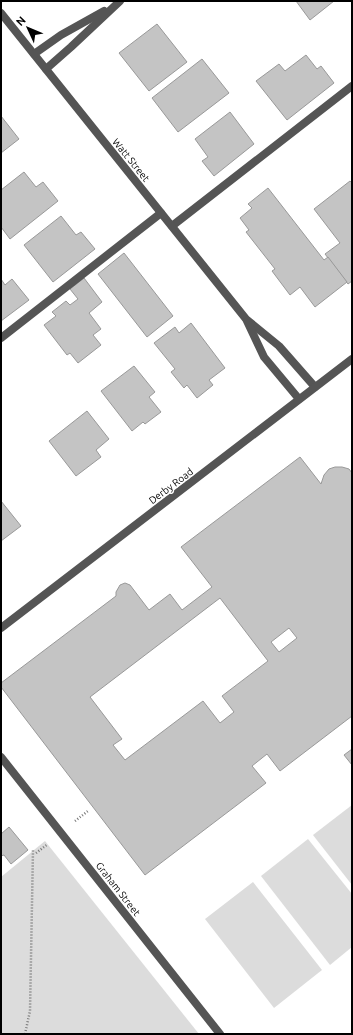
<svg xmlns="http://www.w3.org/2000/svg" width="353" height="1035" viewBox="0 0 353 1035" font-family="Ubuntu,sans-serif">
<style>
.green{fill:#dcdcdc}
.building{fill:#c4c4c4;stroke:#999;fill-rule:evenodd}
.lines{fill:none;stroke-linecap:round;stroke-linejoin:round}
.path{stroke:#777;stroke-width:2.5;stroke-dasharray:1 2;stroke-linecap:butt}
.lane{stroke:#555;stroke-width:8}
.street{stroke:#555;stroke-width:8}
.labels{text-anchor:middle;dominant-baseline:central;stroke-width:3;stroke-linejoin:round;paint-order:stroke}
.street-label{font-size:10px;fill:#000;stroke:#fff}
</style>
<rect width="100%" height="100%" fill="#fff"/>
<g class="green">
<polygon points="352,805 352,885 313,835"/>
<polygon points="308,839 352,894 352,947 330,965 261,876"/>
<polygon points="45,841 199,1034 1,1034 1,877"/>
<polygon points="253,882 322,970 274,1008 205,919"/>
</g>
<g class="building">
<polygon points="296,1 334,1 310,20"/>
<polygon points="157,24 187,62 149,91 119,53"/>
<polygon points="306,55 317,69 321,66 334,83 287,120 256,81 279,64 285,71"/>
<polygon points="202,59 229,93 178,132 152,98"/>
<polygon points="230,112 254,144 214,176 202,161 208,157 195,139"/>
<polygon points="1,116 19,139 1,153"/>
<polygon points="24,172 36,187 43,182 58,201 10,239 1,227 1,190"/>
<polygon points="350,181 352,183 352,281 348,284 325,254 340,243 314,209"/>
<polygon points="268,188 324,260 328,257 347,282 315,307 300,287 290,295 272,271 275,269 246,232 249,230 240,218 252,208 248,204"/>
<polygon points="61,216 76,235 81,232 95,249 53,282 24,245"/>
<polygon points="124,253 173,316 147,337 98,274"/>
<polygon points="84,278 102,302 89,313 101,329 93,335 101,345 78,363 70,353 67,355 44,325 56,316 52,312 66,301 70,305 78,299 70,289"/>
<polygon points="1,279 5,285 12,279 29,300 1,321"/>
<polygon points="191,323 225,368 209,380 213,385 197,398 187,385 184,388 171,372 175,369 154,343 175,327 179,333"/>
<polygon points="134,366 155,392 149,397 161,412 145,424 143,422 132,431 101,391"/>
<polygon points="87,411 109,439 96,450 101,457 76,476 49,441"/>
<path d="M300,457L321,484L324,475L329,469L335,467H342L349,469L352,473V716L280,771L267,754L252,766L266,783L145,875L1,687V683L116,596V592L120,585L125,583L130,585L149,610L170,594L182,610L212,587L181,547ZM220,598L268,661L222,696L234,712L220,723L203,701L125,760L113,745L122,739L90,697ZM289,628L297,638L279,652L271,642Z"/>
<polygon points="1,501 21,526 1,541"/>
<polygon points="352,749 352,765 344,755"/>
<polygon points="9,827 28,850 11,864 4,855 1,856 1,834"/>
</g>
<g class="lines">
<g class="path">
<polyline points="75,821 88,811"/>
<polyline points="36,853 48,844"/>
<polyline points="25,1034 30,1011 33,850"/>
</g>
<g class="lane">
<polyline points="172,226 352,86"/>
<polyline points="1,338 161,213"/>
</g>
<g class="street">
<polyline points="1,13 246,319 279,346 315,387"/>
<polyline points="34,54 61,35 104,11"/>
<polyline points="46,69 71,47 120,1"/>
<polyline points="247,321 264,357 299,399"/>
<polyline points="1,628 352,359"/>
<polyline points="1,757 220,1034"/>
</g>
</g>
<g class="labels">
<g class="street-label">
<text transform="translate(131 160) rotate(51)">Watt Street</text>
<text transform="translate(171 486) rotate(-37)">Derby Road</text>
<text transform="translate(118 889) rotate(52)">Graham Street</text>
</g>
</g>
<rect width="353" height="1035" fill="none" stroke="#000000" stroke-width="4"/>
<g transform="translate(28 28) rotate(314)" stroke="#ffffff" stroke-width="3" paint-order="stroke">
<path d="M0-3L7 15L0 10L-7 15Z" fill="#000000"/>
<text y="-6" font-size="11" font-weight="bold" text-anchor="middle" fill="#000000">N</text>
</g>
</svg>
